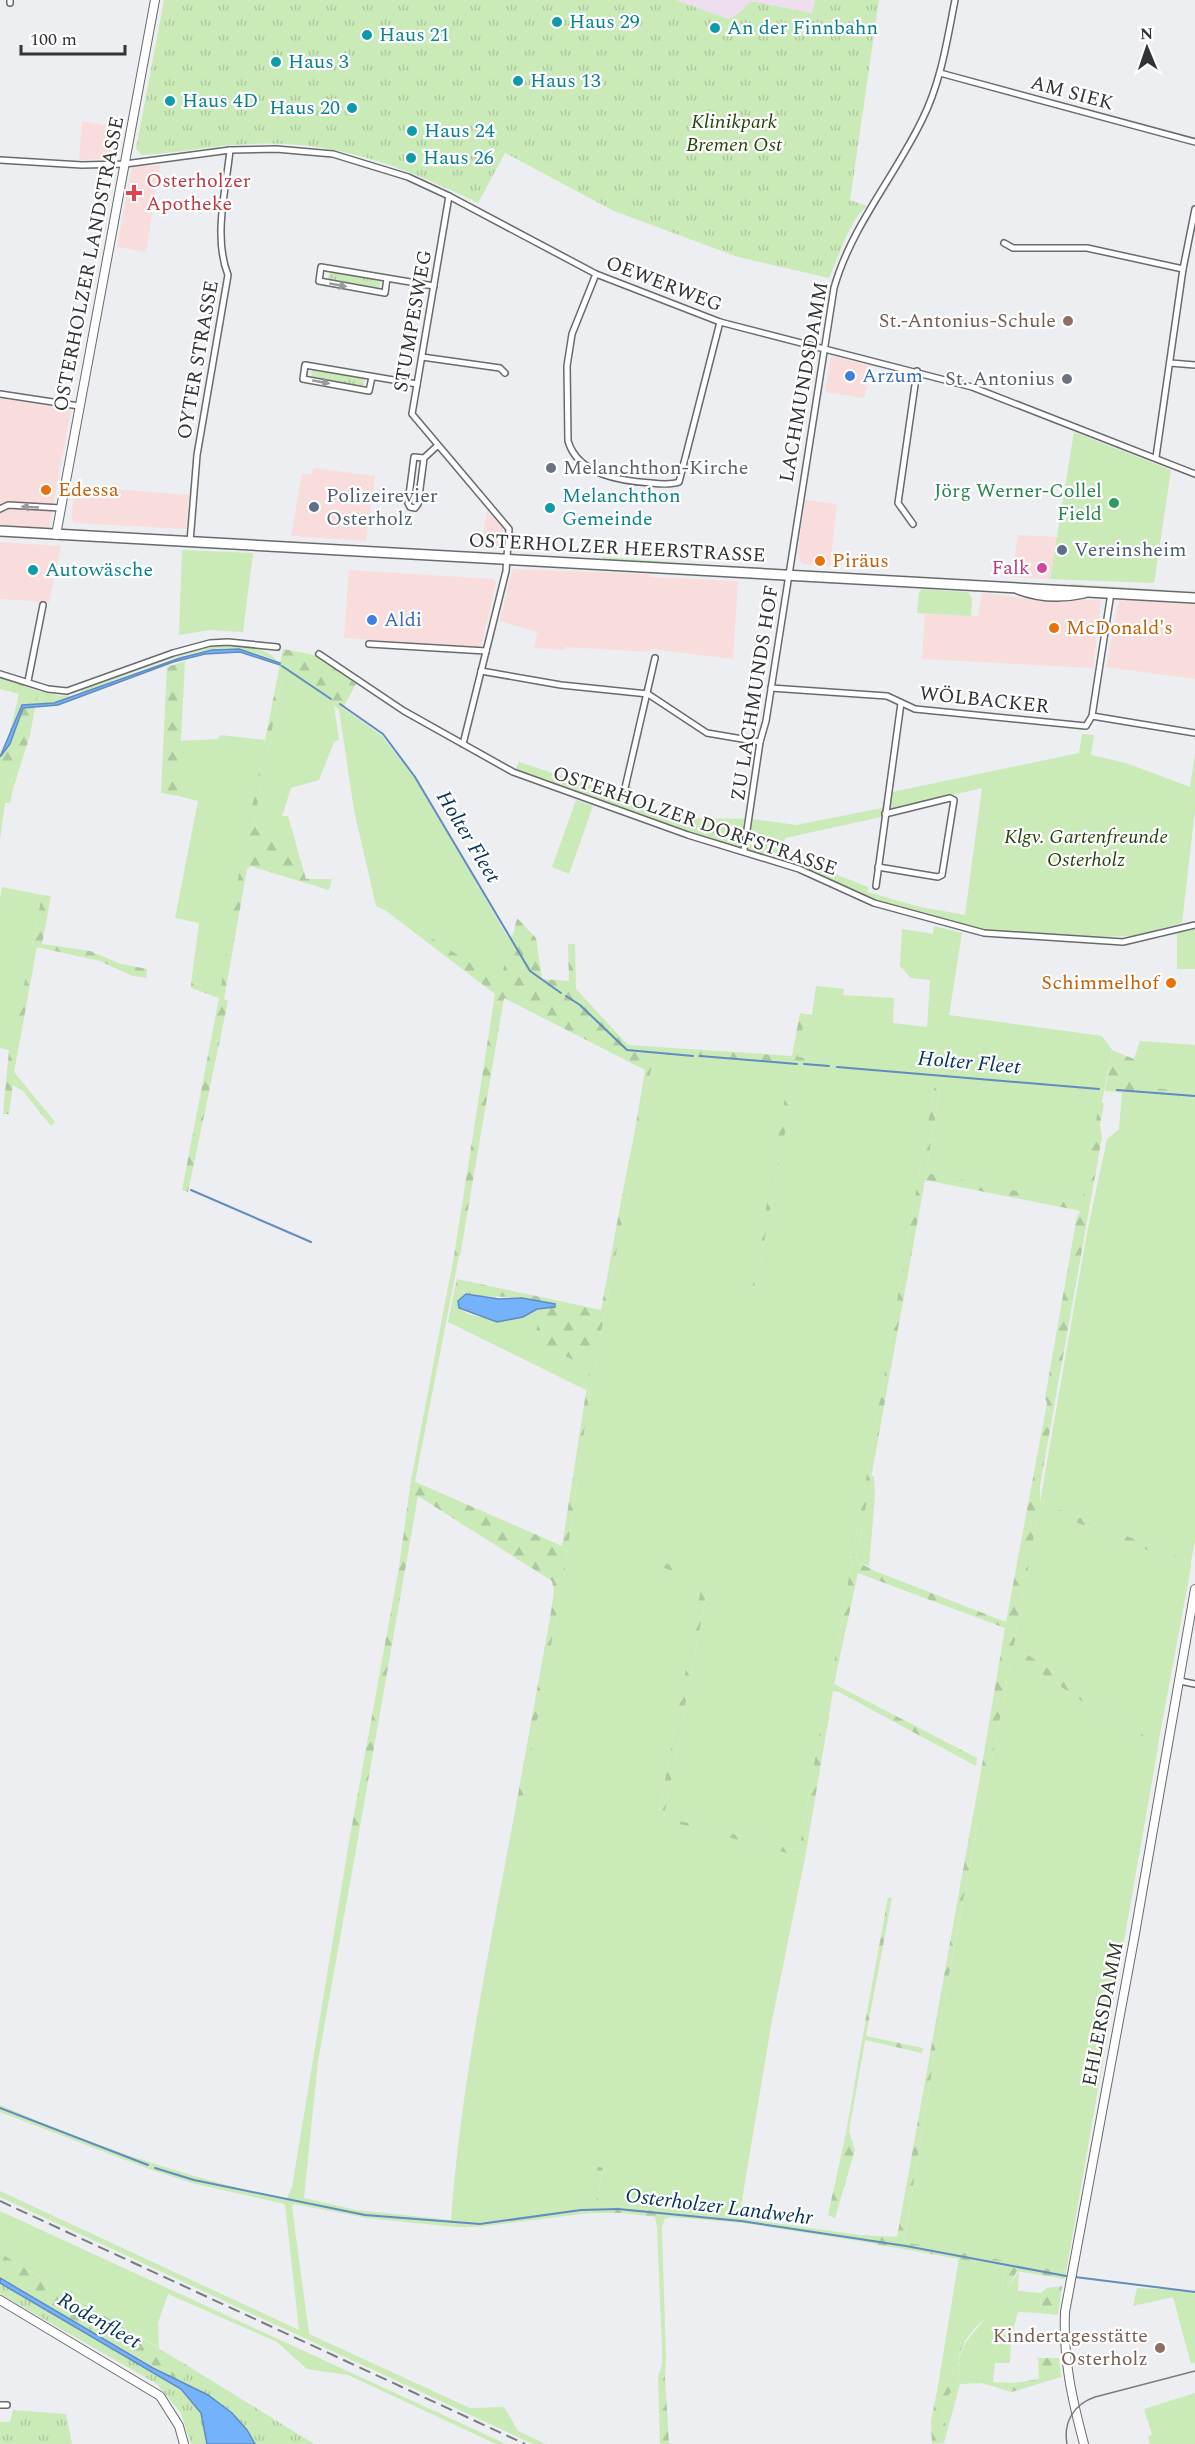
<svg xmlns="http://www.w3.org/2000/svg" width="1195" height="2444" viewBox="0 0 1195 2444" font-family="Spectral,serif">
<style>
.commercial{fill:#f8dddc}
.medical{fill:#efdeef}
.green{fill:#caeab8;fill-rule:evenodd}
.forest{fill:url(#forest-firs);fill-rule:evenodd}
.park{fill:url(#park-tufts)}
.water{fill:#74b2fb;stroke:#608cc0;stroke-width:1.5}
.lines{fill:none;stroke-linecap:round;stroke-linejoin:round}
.stream{stroke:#608cc0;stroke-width:2}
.street-casing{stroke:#686a6d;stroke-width:8}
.secondary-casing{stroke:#686a6d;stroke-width:10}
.primary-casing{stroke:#686a6d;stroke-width:12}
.street{stroke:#fff;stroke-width:5}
.secondary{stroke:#fff;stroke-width:8}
.primary{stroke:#fff;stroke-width:9}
.tram{stroke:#797b7e;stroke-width:1.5}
.rail{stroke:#797b7e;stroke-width:2;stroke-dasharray:12 6;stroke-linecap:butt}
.oneway{fill:#98999a}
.culture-dot{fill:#0f9aa8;stroke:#fff;stroke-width:2}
.health-dot{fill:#e0444e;stroke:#fff;stroke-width:2}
.education-dot{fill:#8d6e63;stroke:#fff;stroke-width:2}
.shop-dot{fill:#3f7fe0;stroke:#fff;stroke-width:2}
.worship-dot{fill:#6b7280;stroke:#fff;stroke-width:2}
.food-dot{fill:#e8710a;stroke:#fff;stroke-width:2}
.leisure-dot{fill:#2e9e5b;stroke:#fff;stroke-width:2}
.service-dot{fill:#5c6f8a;stroke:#fff;stroke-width:2}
.hotel-dot{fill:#d1479c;stroke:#fff;stroke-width:2}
.labels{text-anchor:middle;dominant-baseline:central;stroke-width:4.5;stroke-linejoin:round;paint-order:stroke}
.culture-label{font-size:20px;fill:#0d838f;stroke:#fff;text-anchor:start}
.street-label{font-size:20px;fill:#323335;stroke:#fff}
.park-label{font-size:20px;font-style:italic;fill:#24450a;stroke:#fff}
.health-label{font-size:20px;fill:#be3a42;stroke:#fff;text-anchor:start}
.education-label{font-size:20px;fill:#785e54;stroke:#fff;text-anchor:end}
.shop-label{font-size:20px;fill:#366cbe;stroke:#fff;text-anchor:start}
.worship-label{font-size:20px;fill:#5b616d;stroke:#fff;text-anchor:end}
.food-label{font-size:20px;fill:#c56008;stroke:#fff;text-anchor:start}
.leisure-label{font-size:20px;fill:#27864d;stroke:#fff;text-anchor:end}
.service-label{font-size:20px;fill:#4e5e75;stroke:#fff;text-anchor:start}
.hotel-label{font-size:20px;fill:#b23c85;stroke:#fff;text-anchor:end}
.water-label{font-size:21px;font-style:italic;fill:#063260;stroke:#fff}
</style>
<defs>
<pattern id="forest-firs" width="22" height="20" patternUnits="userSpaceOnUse" patternTransform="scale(1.5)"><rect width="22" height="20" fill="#caeab8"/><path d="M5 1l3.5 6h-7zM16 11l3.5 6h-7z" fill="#aec99f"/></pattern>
<pattern id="park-tufts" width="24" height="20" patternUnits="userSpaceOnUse" patternTransform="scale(1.5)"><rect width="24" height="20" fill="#caeab8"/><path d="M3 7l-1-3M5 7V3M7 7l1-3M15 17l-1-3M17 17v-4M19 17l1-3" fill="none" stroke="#aec99f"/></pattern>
</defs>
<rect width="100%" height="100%" fill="#eceef2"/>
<g class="commercial">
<polygon points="82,121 122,129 115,158 79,160"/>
<polygon points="160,165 146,252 117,247 132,167"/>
<polygon points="831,356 872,366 864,398 825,392"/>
<polygon points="0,398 71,410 49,528 0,526"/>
<polygon points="314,468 375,476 366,541 291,536 302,474 311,474"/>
<polygon points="75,486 189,495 186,529 74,523 71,519"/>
<polygon points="805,500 837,504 830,566 804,564 800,561 798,550"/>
<polygon points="487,511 503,528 500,549 481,547"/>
<polygon points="1018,535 1057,537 1050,579 1011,577"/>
<polygon points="0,542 61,546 49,602 0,599"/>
<polygon points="512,569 648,574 650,577 738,581 733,659 651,649 650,652 565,647 564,650 534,648 537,632 500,621"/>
<polygon points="349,570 493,579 496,583 481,647 344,638"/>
<polygon points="982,593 1039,600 1101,600 1093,668 922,659 925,614 978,616"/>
<polygon points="1119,600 1195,604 1195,679 1106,667"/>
</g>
<polygon class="medical" points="676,0 815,0 813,13 751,1 738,14 729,19"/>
<g class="green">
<polygon points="1074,432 1171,470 1154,583 1050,579"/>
<polygon points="182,550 253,553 243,632 210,630 179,635"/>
<polygon points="602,557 700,564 700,566 603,560"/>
<polygon points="1069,584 1187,591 1070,586"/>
<polygon points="922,589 968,592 972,598 971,616 917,613 919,593"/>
<path d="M209,646C229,645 267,644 278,662C265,656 252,651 238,649C195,643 122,678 81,693V690L168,658Z"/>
<polygon points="283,673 334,705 339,740 334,742 319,780 291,788 282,816 288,816 298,851 288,852 257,830 254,822"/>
<polygon points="39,691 60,696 69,695 69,698 54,703 36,704"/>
<polygon points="343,708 382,736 419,784 508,938 510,943 500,983 375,902 354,810 339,709"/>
<path d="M1082,734L1094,735L1091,755L1126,763L1190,787L1195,753V810L1182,923L1132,936L1095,937L983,930L867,899L827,878L793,865L689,833L515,770L519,762L620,795L623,784L632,787L628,801L691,818L752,819L796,825L882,808L887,793L1079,753ZM982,788L965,915L920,907L868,892V887L782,853L785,838L881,817L890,810Z"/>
<polygon points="220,735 265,740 221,988 191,983 199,923 175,918 198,801 178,796 179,741 218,739"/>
<polygon points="9,766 13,789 10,803 5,803 0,839 0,767"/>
<polygon points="576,800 593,806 569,874 552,867"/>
<polygon points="2,887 42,895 13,1041 0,1039 0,899"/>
<path d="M934,926L962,933L949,1015L1102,1036L1112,1050L1082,1204L926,1173L940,1089L934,1088L833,1669L837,1670L834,1684L840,1687L839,1692L833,1691L830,1710L824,1709L799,1850L664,1817L707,1591L702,1589L658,1817L805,1858L772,2020L739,2218L860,2235L858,2241L743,2223L670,2217L665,2219L666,2214L641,2208L597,2205L603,2169L597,2167L590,2213L477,2227H455L367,2218L294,2204L292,2207L309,2334L470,2408L504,2407L518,2431L546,2444H533L0,2197V2191L299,2330L285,2204L192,2183L149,2169L0,2112V2105C93,2145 188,2179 287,2199L292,2187L349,1842L357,1844L318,2061L304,2198L356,2210L451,2220C461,2082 490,1947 515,1811H520L564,1576L590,1390L630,1181L625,1180L635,1130H639L654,1054L792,1063L751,1295L754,1296L798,1063L824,1065V1060L798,1057L805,1014L812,1015L816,986L844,989L843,995L894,998L893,1023L927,1027L930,980L911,978L900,966L902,929L933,934Z"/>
<polygon points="1195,928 1195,969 1177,969 1177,933"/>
<polygon points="1140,1041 1195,1045 1195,1092 1133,1086 1140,1077 1141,1067 1134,1059"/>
<polygon points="1122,1092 1195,1099 1195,1541 1191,1561 1040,1502 1087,1233 1107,1139 1119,1129"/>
<polygon points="454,1256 459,1256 415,1482 411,1480"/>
<path d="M455,1288L466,1294L459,1308C481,1327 520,1313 545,1307L540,1317L563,1356L591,1367L586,1390L448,1322Z"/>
<polygon points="874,1476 875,1496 869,1566 856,1562 871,1477"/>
<polygon points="1039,1508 1191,1567 1158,1745 1014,1645"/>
<polygon points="1012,1653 1157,1753 1066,2272 904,2243 937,2040 977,1827 971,1826 979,1783 983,1785 992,1760"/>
<polygon points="864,2029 867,2030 849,2131 846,2133"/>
<polygon points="0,2211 506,2444 496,2444 348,2375 307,2369 277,2342 168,2294 158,2323 159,2348 0,2253"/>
<polygon points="657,2228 662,2228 666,2360 665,2376 658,2377 662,2364 662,2348"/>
<path d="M959,2258L1004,2267L1002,2291L1008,2287L1019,2271L1018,2291L1041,2293L1040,2313L1018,2312L1011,2338L1010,2363H995L993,2382L1014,2383L1012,2392L981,2383L960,2384L948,2428C936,2409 944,2398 959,2384C954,2336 977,2339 994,2303L952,2357L953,2377L938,2386Z"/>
<polygon points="1137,2288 1195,2291 1195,2363 1191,2364 1173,2297 1133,2306"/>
<polygon points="1195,2393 1195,2444 1150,2444 1148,2436 1152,2435 1144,2409"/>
</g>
<g class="forest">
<polygon points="283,649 319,656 356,684 343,708 339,709 283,673 254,822 257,830 288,852 298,851 306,879 332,879 329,890 250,866 247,869 224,999 228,1001 188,1192 182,1190 219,998 191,988 191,983 221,987 239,873"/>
<polygon points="185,661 178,796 161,793 167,667"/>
<path d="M0,677L39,691L36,704L23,705C13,721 12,740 0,754L7,743L19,694L0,689Z"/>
<polygon points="23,708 35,708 30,735 13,789 9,767 0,767 0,757 10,744"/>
<polygon points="42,895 51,896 42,944 90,951 121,964 147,969 146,978 130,975 100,961 37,947 14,1072 55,1122 51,1126 23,1091 13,1085 9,1114 3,1114 9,1050 0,1048 0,1039 13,1040"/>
<polygon points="375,902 500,982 510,943 508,938 513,935 517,918 536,938 542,979 569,981 568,944 575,944 576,989 628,1045 792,1056 800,1013 805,1014 798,1057 825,1060 824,1065 798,1064 754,1296 751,1295 791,1063 654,1054 639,1131 635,1130 645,1070 504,998 460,1256 454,1256 495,994 385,910 377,907"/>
<polygon points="1112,1050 1134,1059 1142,1067 1140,1077 1134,1086 1195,1092 1195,1099 1105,1091"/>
<path d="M934,1088H940L926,1173L1082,1204L1099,1103H1104L1100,1126L1102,1137L1040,1486V1502L1191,1561V1567L1039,1508L1014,1645L1158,1745L1157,1753L1012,1653L992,1760L984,1785L979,1783L1005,1628L858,1573L837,1670L833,1669ZM925,1180L1081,1211L1077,1216L1045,1398L1047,1403L1006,1622L875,1571L856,1561Z"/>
<path d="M625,1180L630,1181L590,1390L564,1576L520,1812L515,1811L550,1618L554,1591L552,1581L418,1496L357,1844L349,1842L399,1567L411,1480L562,1546L590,1367L533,1343L540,1317L545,1307H555V1304C543,1303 532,1300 521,1298C499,1295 476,1300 455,1288L457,1279L601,1310Z"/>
<polygon points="625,1549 691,1572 690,1577 624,1554"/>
<polygon points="701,1589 707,1591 664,1817 799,1850 824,1708 830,1710 805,1858 658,1818"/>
<polygon points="840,1687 977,1758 976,1766 839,1692"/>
<polygon points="971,1826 977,1826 937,2040 904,2242 1066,2272 1065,2279 1017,2271 1008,2287 1002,2292 1004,2267 858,2241 860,2235 897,2237"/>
<polygon points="888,1897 892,1898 867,2030 864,2029"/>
<polygon points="866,2036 923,2048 922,2053 865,2040"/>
<polygon points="849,2131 855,2150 835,2218 828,2215 846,2133"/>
<polygon points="596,2166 603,2168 597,2205 641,2208 666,2214 662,2228 657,2228 655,2217 624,2213 590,2213"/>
<polygon points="0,2253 188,2366 184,2384 0,2278"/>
<polygon points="1062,2286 1058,2315 1040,2313 1041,2293 1047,2288"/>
<path d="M994,2302C994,2316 980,2321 972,2331C958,2347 957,2364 959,2384C944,2398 936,2409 948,2428L944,2443L932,2444L931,2421L938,2386L953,2377L952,2357L963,2327L976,2324Z"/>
<polygon points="1038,2358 1059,2358 1061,2377 1012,2392 1014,2383 1039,2379"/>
<polygon points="665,2376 669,2444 660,2444 658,2377"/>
</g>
<g class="park">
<path d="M164,0H676L729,19L738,14L751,1L812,13L815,0H879L850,200L867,206C848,222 840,255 829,278L738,257L614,211L505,153L478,203C404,167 336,140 251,144C214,145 178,153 142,155L136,149Z"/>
<polygon points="330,271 381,280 379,289 328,280"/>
<polygon points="312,369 365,378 363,387 311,378"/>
<polygon points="705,820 741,822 737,839 703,831"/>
<polygon points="0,2283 181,2388 188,2366 314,2444 191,2444 181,2413 157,2384 0,2294"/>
<polygon points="13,2410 66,2414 72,2444 0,2444 0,2422 10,2422"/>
</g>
<g class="water">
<polygon points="239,649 280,663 280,665 240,652 205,654 173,662 58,705 23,708 10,744 0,757 22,705 54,703 180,658 212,650"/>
<polygon points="466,1294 499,1299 522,1298 555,1304 555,1307 537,1309 523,1317 497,1322 459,1308 458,1301"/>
<polygon points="0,2278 153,2368 208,2395 232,2413 247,2430 255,2444 207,2444 201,2413 181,2389 0,2283"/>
</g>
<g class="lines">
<g class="stream">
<polyline points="282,666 331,699"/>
<polyline points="340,704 383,734 415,777 530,971 561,993"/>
<polyline points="566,996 580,1005 627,1050 693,1056"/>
<polyline points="700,1056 797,1064"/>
<polyline points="804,1064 829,1066"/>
<polyline points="837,1067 1099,1089"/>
<polyline points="1117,1090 1195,1096"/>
<polyline points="191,1190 311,1242"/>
<polyline points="0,2108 148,2165"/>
<polyline points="155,2168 194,2180 365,2215 480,2224 581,2210 618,2209 741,2221 906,2246 1066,2276"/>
<polyline points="1075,2277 1195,2292"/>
</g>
<defs>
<g id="street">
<polyline points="10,0 10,3"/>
<polyline points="940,73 1195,142"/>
<polyline points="0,160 82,165 125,164 230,150 276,149 333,154 408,177 449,196 596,274 720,322 972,387 1195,474"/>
<polyline points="449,196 412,414 509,529 506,571 463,744"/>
<polyline points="1004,243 1013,248 1087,248 1183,269"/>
<path d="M596,274L572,334L567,366L568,441C578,475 621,481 651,483C660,484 671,485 679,482L720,322"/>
<polyline points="387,278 385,293 319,281 321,267 434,286"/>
<polyline points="422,357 500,368 505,373"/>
<polyline points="1170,363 1195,365"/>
<polyline points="372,377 369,391 303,379 305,365 417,384"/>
<polyline points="0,394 79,406"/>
<polyline points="1156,457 1183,269 1195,209"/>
<polyline points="424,458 414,457 408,503 410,507 415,508 418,504 424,458 437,446"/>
<polyline points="0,509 8,505 61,508"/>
<polyline points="913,524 898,503 917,371"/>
<path d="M190,542L197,455L228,275C213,237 226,190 230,150"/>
<polyline points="369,644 486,651"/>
<polyline points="319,654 404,711 513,772 688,835 799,869 874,903 984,933 1123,942 1195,925"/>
<polyline points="481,671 561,685 648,694 707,733 760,742"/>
<polyline points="0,674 48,689 67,691 173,653 210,643 228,642 277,647"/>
<polyline points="28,681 43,605"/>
<polyline points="771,688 887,696 915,709 1086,726 1092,716 1111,593"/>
<polyline points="1092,716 1195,733"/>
<polyline points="625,788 655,658"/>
<path d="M744,850L760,742L766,721L834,288C851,227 895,176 922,120C941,82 947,41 955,0"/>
<polyline points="878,867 938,877 942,875 954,800 950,798 885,814"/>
<polyline points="876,886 901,703"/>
<polyline points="1180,1681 1195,1684"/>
<polyline points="0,2405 7,2405"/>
</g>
<g id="secondary">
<polyline points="56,535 155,0"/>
<polyline points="0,2300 160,2396 179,2426 184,2444"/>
<path d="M1084,2444C1072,2399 1063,2359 1065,2312L1134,1939L1195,1589"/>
</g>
<g id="primary">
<polyline points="0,531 1195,598"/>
<path d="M1018,589C1039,597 1061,598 1084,593"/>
</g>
</defs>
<use href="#street" class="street-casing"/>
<use href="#secondary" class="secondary-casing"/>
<use href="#primary" class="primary-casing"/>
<use href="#street" class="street"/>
<use href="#secondary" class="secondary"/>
<use href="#primary" class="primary"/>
<path class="tram" d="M1067,2444C1063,2422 1074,2404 1095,2397L1195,2371"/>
<polyline class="rail" points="0,2201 525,2444"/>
</g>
<defs><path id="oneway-solid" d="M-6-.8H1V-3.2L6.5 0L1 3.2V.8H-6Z" transform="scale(1.5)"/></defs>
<g class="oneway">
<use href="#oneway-solid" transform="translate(338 285) rotate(10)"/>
<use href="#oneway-solid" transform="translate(321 382) rotate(10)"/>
<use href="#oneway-solid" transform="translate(30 507) rotate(-177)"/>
</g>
<g class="culture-dot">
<circle cx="557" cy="22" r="6"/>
<circle cx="715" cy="28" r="6"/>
<circle cx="367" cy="35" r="6"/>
<circle cx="276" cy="62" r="6"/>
<circle cx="518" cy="81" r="6"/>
<circle cx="170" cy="101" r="6"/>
<circle cx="352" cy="108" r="6"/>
<circle cx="412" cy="131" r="6"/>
<circle cx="411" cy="158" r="6"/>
<circle cx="550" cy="508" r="6"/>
<circle cx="33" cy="570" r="6"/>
</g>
<path class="health-dot" d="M131 184h6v6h6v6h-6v6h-6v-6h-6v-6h6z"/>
<g class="education-dot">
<circle cx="1068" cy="321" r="6"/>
<circle cx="1160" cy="2348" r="6"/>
</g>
<g class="shop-dot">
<circle cx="850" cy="376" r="6"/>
<circle cx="372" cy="620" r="6"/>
</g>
<g class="worship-dot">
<circle cx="1067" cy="379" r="6"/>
<circle cx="551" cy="468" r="6"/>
</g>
<g class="food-dot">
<circle cx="46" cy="490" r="6"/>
<circle cx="820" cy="561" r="6"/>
<circle cx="1054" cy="628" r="6"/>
<circle cx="1171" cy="983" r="6"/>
</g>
<circle class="leisure-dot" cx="1114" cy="503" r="6"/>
<g class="service-dot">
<circle cx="314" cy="507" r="6"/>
<circle cx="1062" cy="550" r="6"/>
</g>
<circle class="hotel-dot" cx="1042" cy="568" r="6"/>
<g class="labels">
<g class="culture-label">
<text x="569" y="22">Haus 29</text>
<text x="727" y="28">An der Finnbahn</text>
<text x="379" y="35">Haus 21</text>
<text x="288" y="62">Haus 3</text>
<text x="530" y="81">Haus 13</text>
<text x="182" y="101">Haus 4D</text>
<text x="340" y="108" text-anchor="end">Haus 20</text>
<text x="424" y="131">Haus 24</text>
<text x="423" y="158">Haus 26</text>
<text x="562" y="496">Melanchthon<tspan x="562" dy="23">Gemeinde</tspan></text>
<text x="45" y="570">Autowäsche</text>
</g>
<g class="street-label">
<text transform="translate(1072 93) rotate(15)">AM SIEK</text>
<text transform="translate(89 264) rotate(-79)">OSTERHOLZER LANDSTRASSE</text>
<text transform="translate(664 284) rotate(21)">OEWERWEG</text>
<text transform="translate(413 321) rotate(-80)">STUMPESWEG</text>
<text transform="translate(198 360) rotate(-80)">OYTER STRASSE</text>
<text transform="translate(804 382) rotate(-80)">LACHMUNDSDAMM</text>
<text transform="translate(617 548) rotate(3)">OSTERHOLZER HEERSTRASSE</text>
<text transform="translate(755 693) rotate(-81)">ZU LACHMUNDS HOF</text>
<text transform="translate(984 700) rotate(6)">WÖLBACKER</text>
<text transform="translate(695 821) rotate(19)">OSTERHOLZER DORFSTRASSE</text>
<text transform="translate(1103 2014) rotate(-79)">EHLERSDAMM</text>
</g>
<g class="park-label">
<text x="734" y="122">Klinikpark<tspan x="734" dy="23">Bremen Ost</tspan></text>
<text x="1086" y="837">Klgv. Gartenfreunde<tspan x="1086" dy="23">Osterholz</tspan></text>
</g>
<g class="health-label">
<text x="146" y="181">Osterholzer<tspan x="146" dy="23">Apotheke</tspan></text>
</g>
<g class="education-label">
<text x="1056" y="321">St.-Antonius-Schule</text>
<text x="1148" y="2336">Kindertagesstätte<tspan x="1148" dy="23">Osterholz</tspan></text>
</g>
<g class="shop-label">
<text x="862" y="376">Arzum</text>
<text x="384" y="620">Aldi</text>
</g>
<g class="worship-label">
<text x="1055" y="379">St. Antonius</text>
<text x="563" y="468" text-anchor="start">Melanchthon-Kirche</text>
</g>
<g class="food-label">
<text x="58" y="490">Edessa</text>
<text x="832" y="561">Piräus</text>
<text x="1066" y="628">McDonald's</text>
<text x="1159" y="983" text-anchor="end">Schimmelhof</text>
</g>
<g class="leisure-label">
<text x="1102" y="491">Jörg Werner-Collel<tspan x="1102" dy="23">Field</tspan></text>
</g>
<g class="service-label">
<text x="326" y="496">Polizeirevier<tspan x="326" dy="23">Osterholz</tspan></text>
<text x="1074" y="550">Vereinsheim</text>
</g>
<g class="hotel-label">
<text x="1030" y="568">Falk</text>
</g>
<g class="water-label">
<text transform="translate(468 837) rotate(59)">Holter Fleet</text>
<text transform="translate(969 1063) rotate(5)">Holter Fleet</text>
<text transform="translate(719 2207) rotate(7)">Osterholzer Landwehr</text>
<text transform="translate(99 2321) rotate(30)">Rodenfleet</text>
</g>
</g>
<g transform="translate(1147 48) rotate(358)" stroke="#ffffff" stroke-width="4.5" paint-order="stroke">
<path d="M0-4.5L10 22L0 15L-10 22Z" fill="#323335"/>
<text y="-9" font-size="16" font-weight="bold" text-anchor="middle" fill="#323335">N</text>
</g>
<path d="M21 45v9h104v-9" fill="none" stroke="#323335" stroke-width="3"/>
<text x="30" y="45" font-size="18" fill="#323335" stroke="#ffffff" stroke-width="4.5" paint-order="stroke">100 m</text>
</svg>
